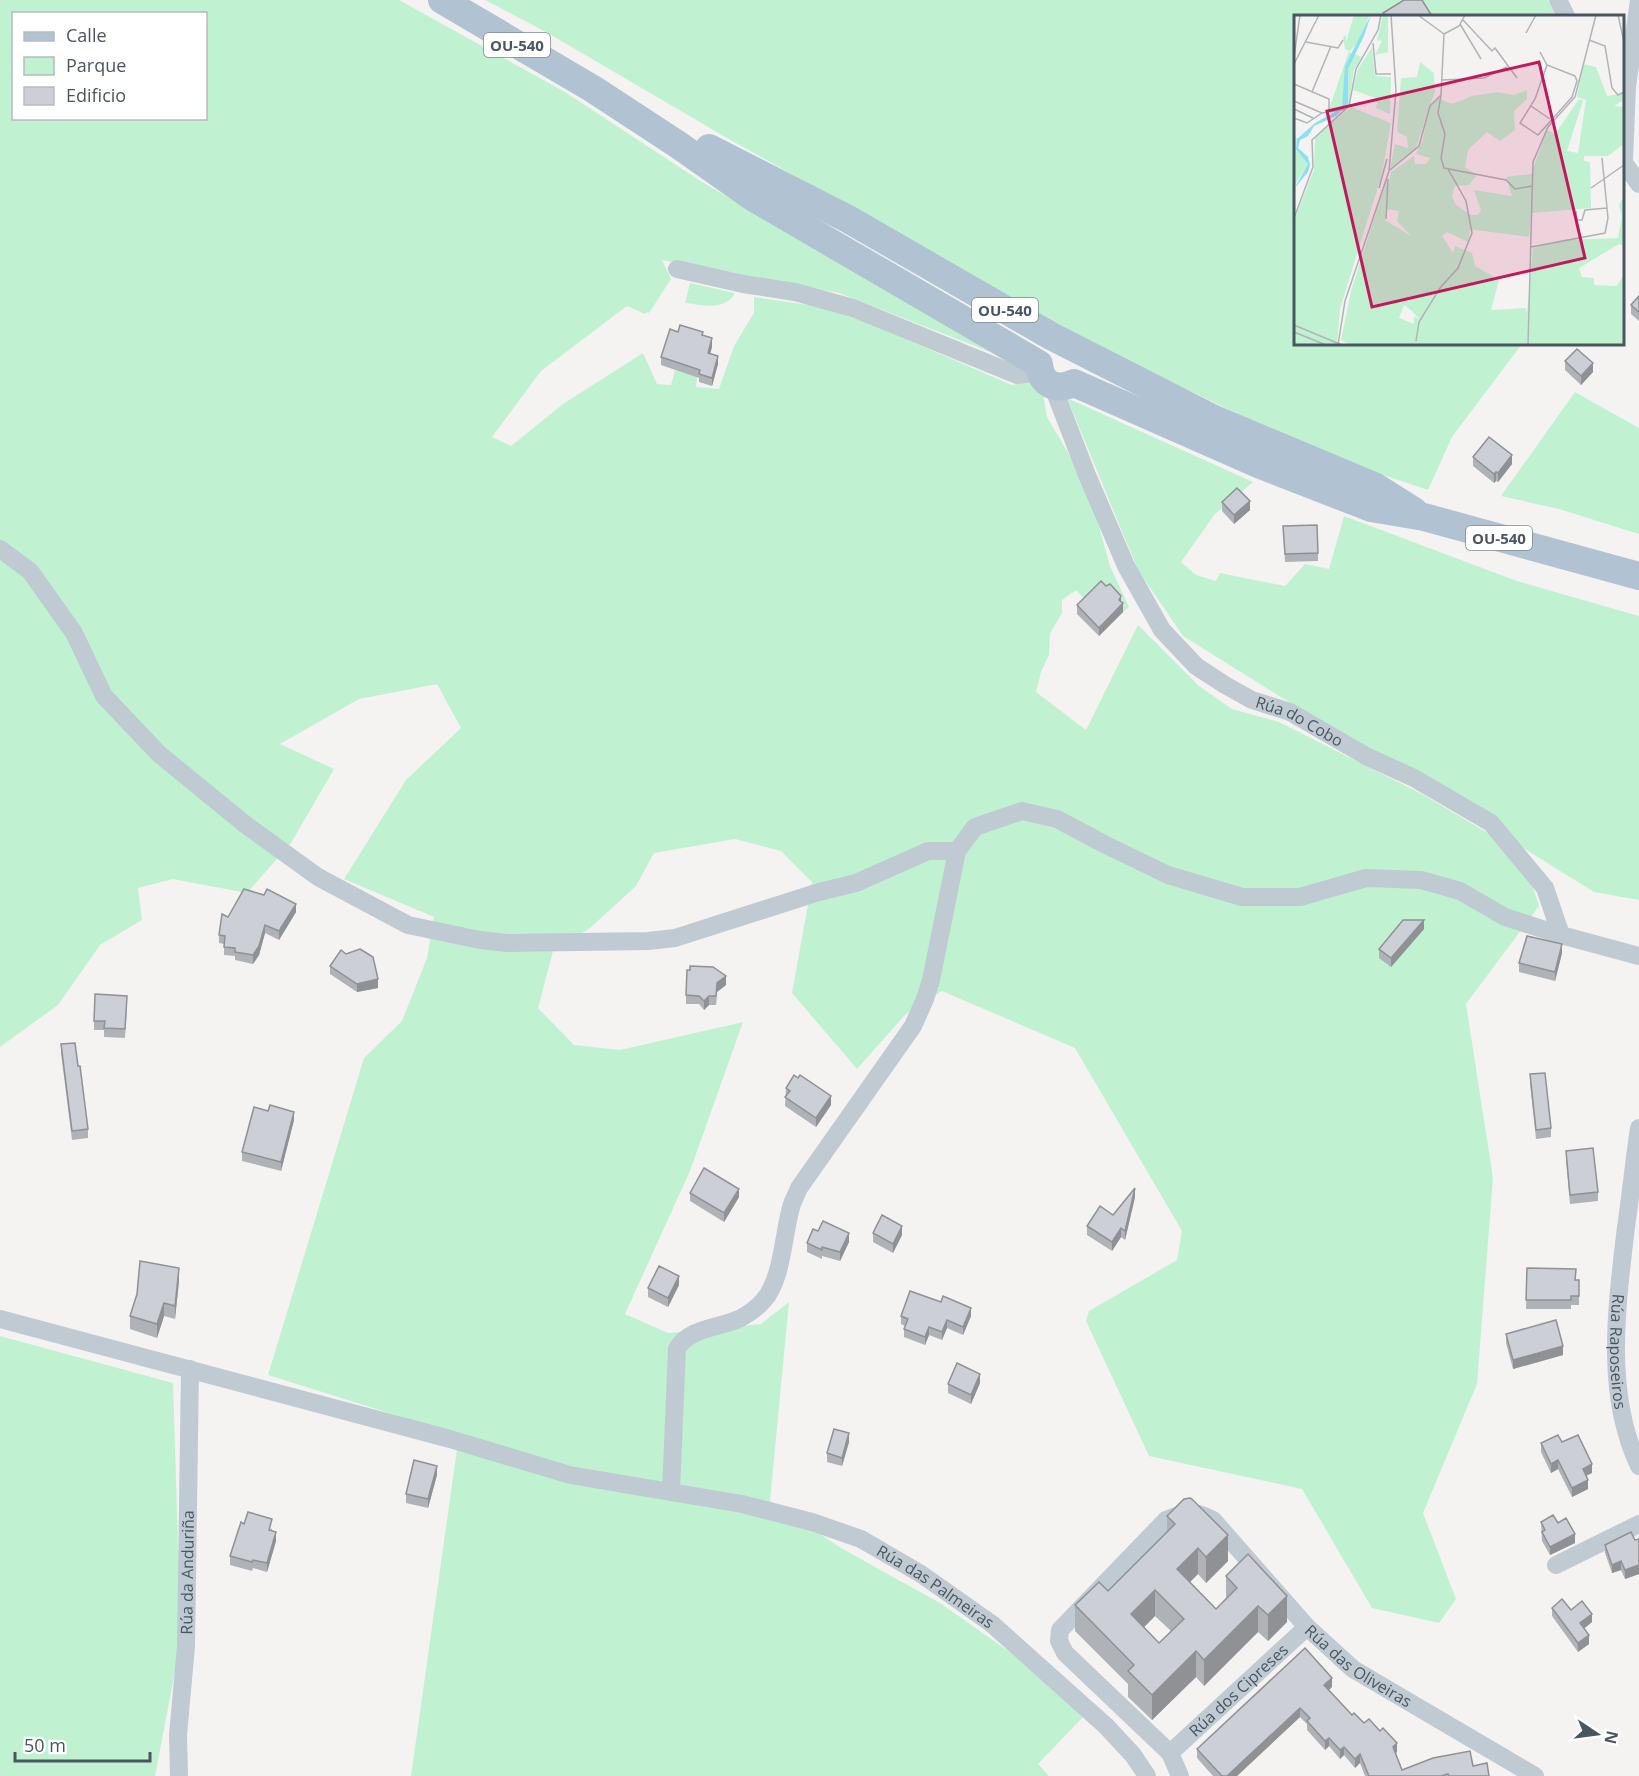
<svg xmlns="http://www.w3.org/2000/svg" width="1639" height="1776" viewBox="0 0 1639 1776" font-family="'Open Sans',sans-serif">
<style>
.green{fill:#c0f2d2;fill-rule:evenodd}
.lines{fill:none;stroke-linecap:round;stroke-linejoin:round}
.minor{stroke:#c0cad2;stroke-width:18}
.primary{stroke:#b1c3d2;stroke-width:28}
.wall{fill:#afb2b7;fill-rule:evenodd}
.shaded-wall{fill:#8f9195}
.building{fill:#cccfd5;stroke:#8f9195;stroke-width:1.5;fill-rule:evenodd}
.labels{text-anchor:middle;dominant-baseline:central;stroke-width:5;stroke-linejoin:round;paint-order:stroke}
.shield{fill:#fff;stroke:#808990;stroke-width:1.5}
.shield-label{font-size:15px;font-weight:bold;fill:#495661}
.street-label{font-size:16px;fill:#495661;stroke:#fff}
.inset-road{fill:none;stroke:#b0b4b8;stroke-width:1.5}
.view{fill:#c2185b;fill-opacity:0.15;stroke:#c2185b;stroke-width:3}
.inset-edge{fill:none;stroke:#495661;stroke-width:3}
</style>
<rect width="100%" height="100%" fill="#f5f2f2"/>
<g class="green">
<path d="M0,0H399L565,92L699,180L860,275L1024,365L839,293L662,260L671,279L649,313L647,312L645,314L627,306L541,371L492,437L511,446L563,404L643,353L657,384L671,385L675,370L697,377L696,387L719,389L734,346L754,313V297L822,307L866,322L1012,385L1035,380L1043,394L1047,417L1074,463L1097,519L1110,566L1129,607L1123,612L1088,603L1076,590L1062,600V613L1050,634L1049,655L1041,672L1036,692L1086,730L1138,625L1199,686L1232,709L1279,722L1422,794L1493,836L1531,881L1539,906L1466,1004L1493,1178L1477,1384L1423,1513L1456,1599L1439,1623L1372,1608L1302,1489L1149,1456L1086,1321L1089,1311L1177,1260L1182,1231L1075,1048L942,991L905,1015L857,1069L792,993L812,882L781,851L735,839L654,853L636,886L590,928L553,951L538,1008L574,1045L620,1050L743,1022L690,1171L625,1314L668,1333L761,1324L789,1302L770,1501L841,1548L940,1603L1014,1655L1085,1715L1038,1764L1049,1776H411L459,1435L268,1375L364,1058L402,1021L427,958L434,917L344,879L406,780L461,728L437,684L359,699L280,744L334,769L291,843L247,893L173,879L138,888L142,920L100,945L58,1005L0,1047ZM14,14H206V118H14Z"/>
<polygon points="485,0 1548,0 1555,16 1296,16 1296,344 1522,344 1452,437 1428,490 1383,475 1279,434 1044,320 877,222 727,138 546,32"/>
<path d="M690,283L734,293V295C722,311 703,305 685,303Z"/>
<polygon points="1575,392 1639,428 1639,534 1559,509 1501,496"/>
<polygon points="1067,398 1253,482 1215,514 1181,562 1196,575 1216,581 1220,573 1285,586 1305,564 1329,569 1344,516 1517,581 1639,616 1639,900 1594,892 1183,636 1138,570"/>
<polygon points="0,1336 173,1383 181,1640 155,1776 0,1776"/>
</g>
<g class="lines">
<g class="minor">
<polyline points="1558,0 1566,16"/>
<polyline points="1622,160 1639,184"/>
<polyline points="1624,161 1627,87 1639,0"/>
<polyline points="677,269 743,284 795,292 853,308 1017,375 1040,372"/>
<path id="s1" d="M1053,387L1087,475L1126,566L1162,630L1196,666L1225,685L1252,700L1290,712L1366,756L1414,778L1491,823L1545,888L1561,935L1639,956"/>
<polyline points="0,549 30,571 74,633 104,696 159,754 246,825 318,877 408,925 480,940 507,943 648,941 675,938 819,892 856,883 928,851 957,851"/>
<path id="s2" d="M1639,1128C1634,1161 1631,1194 1626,1227C1617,1305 1604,1393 1639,1466"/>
<path id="s3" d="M0,1319L450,1439L570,1475L742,1504L812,1522L861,1539L921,1574L992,1624L1106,1726L1133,1755L1147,1776"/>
<path d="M671,1491L677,1349C689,1327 721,1328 741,1318C750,1313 757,1308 763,1301C783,1280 783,1232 792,1204C794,1199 797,1193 799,1188L913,1026L925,999L931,980L957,851L975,827L1022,811L1057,819L1106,845L1168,875L1242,897H1300L1366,878L1421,880L1460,891L1505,917L1561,935"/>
<polyline points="1556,1565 1639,1524"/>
<path id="s4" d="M1170,1753L1307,1627"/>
<path id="s5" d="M179,1776L178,1735L186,1646L190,1369"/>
<path id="s6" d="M1180,1776L1170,1753L1065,1653L1059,1641L1060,1630L1166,1520C1186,1511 1193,1510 1213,1520L1307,1627L1353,1669L1535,1776"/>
</g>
<g class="primary">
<path d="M442,0L593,89L677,144L754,198L1039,364C1041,385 1056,391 1074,383L1258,464L1371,508L1424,517L1639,576"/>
<polyline points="709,148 848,219 1051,336 1214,419 1376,487 1414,511"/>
</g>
</g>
<g class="wall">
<polygon points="1639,296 1639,321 1631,314 1631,305"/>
<polygon points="678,332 703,335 712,347 710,354 718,364 712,386 699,382 699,378 661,365 661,357"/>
<polygon points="1565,361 1593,372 1581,385 1565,370"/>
<polygon points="1473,457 1512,464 1498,482 1496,481 1494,483 1473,466"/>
<polygon points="1222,502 1250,510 1234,524 1222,511"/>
<polygon points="1283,526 1318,553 1318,561 1285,562"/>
<polygon points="1121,601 1123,612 1099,636 1077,614 1077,605"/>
<polygon points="296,912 279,940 265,933 259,955 253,964 235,960 235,956 224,955 224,944 219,943 219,935 228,917"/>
<polygon points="1424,929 1391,967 1379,958 1379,949"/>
<polygon points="1562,953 1555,981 1519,972 1519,963"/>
<polygon points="346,954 378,988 357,992 330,974 330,966"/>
<polygon points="726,985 717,992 716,1005 709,1005 704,1010 699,1004 686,1004 686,995"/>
<polygon points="127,1005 125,1038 104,1037 104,1030 94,1030 94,1021"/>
<polygon points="61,1044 78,1066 88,1129 88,1138 72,1140 61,1053"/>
<polygon points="1530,1074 1551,1128 1551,1137 1536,1139 1530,1083"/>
<polygon points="786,1088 831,1105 816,1127 785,1106"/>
<polygon points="294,1120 281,1171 242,1161 242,1152"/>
<polygon points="1566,1151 1598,1192 1598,1201 1570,1204 1566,1160"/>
<polygon points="690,1193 739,1197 724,1222 690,1201"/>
<polygon points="1135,1197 1125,1240 1121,1237 1112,1251 1087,1235 1087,1226 1113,1215"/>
<polygon points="873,1233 902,1235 893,1253 873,1242"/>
<polygon points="849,1242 840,1261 822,1256 822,1259 807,1252 807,1243"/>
<polygon points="1527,1268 1576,1280 1579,1280 1579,1305 1571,1305 1571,1309 1526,1309"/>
<polygon points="179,1281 175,1319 164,1316 157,1338 130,1329 130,1316"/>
<polygon points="679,1285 668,1307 648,1297 648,1288"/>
<polygon points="901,1316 971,1316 963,1335 947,1328 942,1340 929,1335 925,1345 904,1337 904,1329 905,1326 901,1324"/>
<polygon points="1506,1334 1563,1355 1513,1369 1506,1343"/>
<polygon points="980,1383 971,1404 948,1393 948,1384"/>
<polygon points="849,1442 842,1466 827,1462 827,1453"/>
<polygon points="1562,1442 1592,1473 1586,1476 1588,1489 1572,1497 1558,1469 1551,1473 1541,1452 1541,1443"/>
<polygon points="437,1475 428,1508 406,1503 406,1494"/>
<path d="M1167,1516L1228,1561L1206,1583L1198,1574L1190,1582L1216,1609L1226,1598V1576L1287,1622L1268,1641L1258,1632L1204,1686L1196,1677L1152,1720L1128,1697V1684L1075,1631V1605L1108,1591L1167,1532ZM1155,1616L1171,1631L1159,1643L1144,1627Z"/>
<polygon points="1541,1522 1558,1523 1575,1543 1550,1555 1542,1541"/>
<polygon points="272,1528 271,1531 276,1541 267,1572 253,1568 252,1571 230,1565 230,1556"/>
<polygon points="1639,1539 1639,1574 1625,1579 1621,1570 1612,1573 1605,1553 1605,1545 1635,1540"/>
<polygon points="1552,1608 1571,1610 1592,1622 1584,1628 1589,1644 1578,1652 1552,1616"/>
<polygon points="1332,1687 1329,1690 1352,1715 1364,1723 1397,1752 1396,1753 1402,1770 1473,1766 1489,1776 1365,1776 1360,1763 1355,1768 1344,1755 1340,1759 1329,1746 1325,1750 1307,1730 1307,1724 1300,1717 1237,1776 1213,1776 1197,1758 1197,1749"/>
</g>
<g class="shaded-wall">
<polygon points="712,338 712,347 708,361 708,353"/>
<polygon points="718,356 718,364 712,386 712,378"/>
<polygon points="1593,363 1593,372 1581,385 1581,376"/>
<polygon points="1512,455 1512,464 1498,482 1498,473"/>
<polygon points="1496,472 1496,481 1494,483 1494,474"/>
<polygon points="1250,501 1250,510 1234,524 1234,515"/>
<polygon points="1121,596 1121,605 1123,603 1123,612 1099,636 1099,628 1119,600"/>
<polygon points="296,904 296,912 279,940 279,931"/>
<polygon points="1424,920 1424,929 1391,967 1391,958"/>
<polygon points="265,925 265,933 259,955 253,964 253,955"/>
<polygon points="1562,944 1562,953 1555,981 1555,972"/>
<polygon points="726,976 726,985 717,992 716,1005 717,983"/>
<polygon points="378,979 378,988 357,992 357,984"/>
<polygon points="709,996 709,1005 704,1010 704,1001"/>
<polygon points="831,1096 831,1105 816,1127 816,1118"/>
<polygon points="294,1112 294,1120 281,1171 281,1162"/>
<polygon points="1135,1188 1135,1197 1125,1240 1125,1231"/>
<polygon points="739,1189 739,1197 724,1222 724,1213"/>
<polygon points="902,1226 902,1235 893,1253 893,1244"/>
<polygon points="1121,1228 1121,1237 1112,1251 1112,1242"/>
<polygon points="849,1233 849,1242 840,1261 840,1252"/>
<polygon points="179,1268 179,1281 175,1319 175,1306"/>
<polygon points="679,1276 679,1285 668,1307 668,1298"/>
<polygon points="164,1303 164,1316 157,1338 157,1324"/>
<polygon points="971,1308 971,1316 963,1335 963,1327"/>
<polygon points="947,1320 947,1328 942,1340 942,1332"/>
<polygon points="929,1327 929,1335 925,1345 925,1337"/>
<polygon points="1563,1346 1563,1355 1513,1369 1513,1360"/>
<polygon points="980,1374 980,1383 971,1404 971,1395"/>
<polygon points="849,1433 849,1442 842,1466 842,1458"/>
<polygon points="1558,1460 1558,1469 1551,1473 1551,1464"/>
<polygon points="1592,1464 1592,1473 1583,1477 1583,1469"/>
<polygon points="437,1466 437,1475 428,1508 428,1499"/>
<polygon points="1588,1480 1588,1489 1572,1497 1572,1488"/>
<polygon points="276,1532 276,1541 267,1572 267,1563"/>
<polygon points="1575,1534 1575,1543 1550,1555 1550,1547"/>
<polygon points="1228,1535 1228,1561 1206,1583 1206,1557"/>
<polygon points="1198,1548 1198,1574 1177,1595 1177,1569"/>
<polygon points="1621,1561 1621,1570 1612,1573 1612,1565"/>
<polygon points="1639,1565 1639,1574 1625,1579 1625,1570"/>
<polygon points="1155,1590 1155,1616 1131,1640 1131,1614"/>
<polygon points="1287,1596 1287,1622 1268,1641 1268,1615"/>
<polygon points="1258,1606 1258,1632 1204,1686 1204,1660"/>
<polygon points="1592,1614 1592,1622 1580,1632 1580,1623"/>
<polygon points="1589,1635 1589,1644 1578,1652 1578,1643"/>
<polygon points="1196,1651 1196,1677 1152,1720 1152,1695"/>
<polygon points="1332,1678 1332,1687 1324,1694 1324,1685"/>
<polygon points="1300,1708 1300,1717 1237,1776 1227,1776"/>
<polygon points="1329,1738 1329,1746 1325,1750 1325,1741"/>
<polygon points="1397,1743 1397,1752 1393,1756 1393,1747"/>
<polygon points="1344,1747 1344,1755 1340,1759 1340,1750"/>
<polygon points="1360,1754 1360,1763 1355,1768 1355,1759"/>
</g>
<g class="building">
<polygon points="1404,0 1422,0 1432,16 1386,16 1383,13"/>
<polygon points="1639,296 1639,312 1631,305"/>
<polygon points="680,325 703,332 702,335 712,338 708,353 718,356 712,378 699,374 700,370 661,357 670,329 678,332"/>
<polygon points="1577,349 1593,363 1581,376 1565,361"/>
<polygon points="1489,437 1512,455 1498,473 1496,472 1494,474 1473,457"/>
<polygon points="1237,488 1250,501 1234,515 1222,502"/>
<polygon points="1317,525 1318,553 1285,554 1283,526"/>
<polygon points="1101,581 1106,586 1110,584 1121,596 1119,600 1123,603 1099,628 1077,605"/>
<polygon points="244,889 264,895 267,889 296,904 279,931 265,925 259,946 253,955 235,952 235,948 224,947 225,936 219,935 222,914 228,917"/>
<polygon points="1403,920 1424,920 1391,958 1379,949"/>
<polygon points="1527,936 1562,944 1555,972 1519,963"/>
<polygon points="360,949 373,957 378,979 357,984 330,966 341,950 346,954"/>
<polygon points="690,966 713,967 726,976 717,983 716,996 709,996 704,1001 699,996 686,995 687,970 690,970"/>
<polygon points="95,994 127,996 125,1029 104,1028 105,1021 94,1021"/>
<polygon points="75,1043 78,1066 80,1066 88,1129 72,1131 61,1044"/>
<polygon points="1545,1073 1551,1128 1536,1130 1530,1074"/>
<polygon points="794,1075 798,1078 800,1075 831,1096 816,1118 785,1097 790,1091 786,1088"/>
<polygon points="270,1105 294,1112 281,1162 242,1152 254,1107 268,1111"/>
<polygon points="1593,1148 1598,1192 1570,1195 1566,1151"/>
<polygon points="704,1168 739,1189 724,1213 690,1193"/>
<polygon points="1135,1188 1125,1231 1121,1228 1112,1242 1087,1226 1100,1206 1113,1215"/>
<polygon points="882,1215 902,1226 893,1244 873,1233"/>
<polygon points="823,1221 849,1233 840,1252 822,1247 822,1250 807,1243 813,1229 818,1231"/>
<polygon points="140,1261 179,1268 175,1306 164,1303 157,1324 130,1316 137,1294"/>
<polygon points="659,1266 679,1276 668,1298 648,1288"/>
<polygon points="1527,1268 1576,1269 1575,1280 1579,1280 1579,1296 1571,1296 1571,1300 1526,1300"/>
<polygon points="910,1291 941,1302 943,1296 971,1308 963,1327 947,1320 942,1332 929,1327 925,1337 904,1329 908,1319 901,1316"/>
<polygon points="1556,1320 1563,1346 1513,1360 1506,1334"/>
<polygon points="957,1363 980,1374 971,1395 948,1384"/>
<polygon points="834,1429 849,1433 842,1458 827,1453"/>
<polygon points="1558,1435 1562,1442 1578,1435 1592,1464 1583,1469 1588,1480 1572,1488 1558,1460 1551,1464 1541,1443"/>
<polygon points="414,1460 437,1466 428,1499 406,1494"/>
<path d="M1190,1498L1192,1499L1228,1535L1206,1557L1198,1548L1177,1569L1216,1609L1237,1588L1226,1576L1248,1554L1287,1596L1268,1615L1258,1606L1204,1660L1196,1651L1152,1695L1128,1671L1134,1665L1075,1605L1099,1582L1108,1591L1175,1524L1167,1516L1184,1499ZM1155,1590L1184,1619L1159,1643L1131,1614Z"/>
<polygon points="248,1512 272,1519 269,1530 276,1532 267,1563 253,1560 252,1562 230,1556 241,1522 244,1524"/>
<polygon points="1553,1515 1558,1523 1566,1518 1575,1534 1550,1547 1542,1532 1545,1530 1541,1522"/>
<polygon points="1631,1532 1635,1540 1639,1539 1639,1565 1625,1570 1621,1561 1612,1565 1605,1545"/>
<polygon points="1562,1599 1571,1610 1582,1601 1592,1614 1580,1623 1589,1635 1578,1643 1552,1608"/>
<polygon points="1305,1648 1332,1678 1324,1685 1352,1715 1354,1713 1364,1723 1369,1719 1380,1731 1383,1728 1397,1743 1393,1747 1402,1770 1433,1758 1470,1751 1473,1766 1487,1763 1489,1776 1449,1776 1448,1774 1441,1776 1369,1776 1360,1754 1355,1759 1344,1747 1340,1750 1329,1738 1325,1741 1307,1721 1310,1718 1300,1708 1227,1776 1222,1776 1197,1749"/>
</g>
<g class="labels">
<g class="shield">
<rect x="484" y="33" width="66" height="24" rx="4.5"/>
<rect x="972" y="298" width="66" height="24" rx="4.5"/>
<rect x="1466" y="526" width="66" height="24" rx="4.5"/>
</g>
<g class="shield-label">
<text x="517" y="45">OU-540</text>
<text x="1005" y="310">OU-540</text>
<text x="1499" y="538">OU-540</text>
</g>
<g class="street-label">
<text stroke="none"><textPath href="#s1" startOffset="434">Rúa do Cobo</textPath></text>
<text stroke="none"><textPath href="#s2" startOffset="225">Rúa Raposeiros</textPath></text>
<text stroke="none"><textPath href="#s5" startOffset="204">Rúa da Anduriña</textPath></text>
<text stroke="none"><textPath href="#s3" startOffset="978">Rúa das Palmeiras</textPath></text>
<text stroke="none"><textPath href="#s6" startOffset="604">Rúa das Oliveiras</textPath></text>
<text stroke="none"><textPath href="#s4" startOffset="93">Rúa dos Cipreses</textPath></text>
</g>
</g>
<g transform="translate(1294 15)">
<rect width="330" height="330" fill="#f5f2f2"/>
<path d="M60,0H75L69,22L55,37L68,42L60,55L55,87L51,93L35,94L55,36L51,34L49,22L52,20V27ZM89,0H94V37L81,40L88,26L83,25ZM78,32L81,61L97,62L96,99L82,93L84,84L59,75L64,54ZM126,47L140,58L141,77L136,90L144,83L158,89L178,81L203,77L220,80L233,75V84L220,96L221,115L206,126L193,117L174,135L171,152L183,160L175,170L161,171L158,181L162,190L177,200H184L187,195L180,175L218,181L212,162L237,159L253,115L261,119L285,84L289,86L273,136L284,138L292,85L283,82L289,49L302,52L313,81L330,78V85L320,91L330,92V129L314,141H290V146L296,147L297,193L237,198L235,222L181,215H176L174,227L153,217L148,221L159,238L161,231L178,238L181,251L205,265L197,295L231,293L233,297L239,233L269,225L324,223L328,201L325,190L330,181V231L325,229L285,253L288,262L300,263V270L323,271L330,259V330H57L47,325L57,276L94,160L91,205L117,221L103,206L105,196L93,194V180L97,157L120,141L121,149H132L136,143L122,139L129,125L135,93L122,133L96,154L101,129L114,133L113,122L103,117L107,63L123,62ZM110,290L119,297L126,305L120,301V309L105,303ZM57,92L97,108L88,159L46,294L43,330H0V205L20,155L21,122ZM0,122L3,123L2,134L14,149L0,171Z" fill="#c0f2d2" fill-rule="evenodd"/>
<path d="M77,0L70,21L54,54V89L42,101L20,111L14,121L6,125L4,133L14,142L16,150L14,157L0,174L14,149L2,134L3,124L21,108L48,93L51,51Z" fill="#8ce0f1"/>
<path class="inset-road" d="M124,0L150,19M324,0L330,27M169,5L198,36L201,33L223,63M166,9L187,44M232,18L242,0M150,19L165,11L171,0M295,25L311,31L318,73L324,80L330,77M12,27L44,33L49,25M79,28L82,59H97M246,37L253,50L281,61M0,42L6,0M0,49L25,0M253,50L241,84L226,108L244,120L278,82L283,66L281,61M148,65L190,63L213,52M0,69L35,84V96M18,77L37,31M147,80L144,98L151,119L147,143L150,153L212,165L221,174L238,171M0,86L28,98M237,91L256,104M0,94L19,103M0,103L13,108L28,98L52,94M96,155L125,131L136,91L147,80L150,19M85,173L93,144M297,173L330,150M282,196L283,205H288L291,195L313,193M0,203L19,152L18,125L55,91L62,54L84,15L87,0M92,204L94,164M237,232L311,218L314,203L308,143M0,310L48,330M0,317L32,330M122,326L125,307L146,273L164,253L178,218L172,186L154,154M44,330L51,286L95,156L102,76L97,0M234,330L239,147L254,112L281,82L302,0"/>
<path class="view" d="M245,47L291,243L78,292L33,96Z"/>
<rect width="330" height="330" class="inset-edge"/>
</g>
<rect x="12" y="12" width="195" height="108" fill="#ffffff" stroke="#b6bbc0" stroke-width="1.5"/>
<rect x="24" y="32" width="30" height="9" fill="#b1c3d2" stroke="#b6bbc0" stroke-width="1.5"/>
<text x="66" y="42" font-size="18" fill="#495661">Calle</text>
<rect x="24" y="57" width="30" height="18" fill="#c0f2d2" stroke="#b6bbc0" stroke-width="1.5"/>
<text x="66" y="72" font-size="18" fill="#495661">Parque</text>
<rect x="24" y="87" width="30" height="18" fill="#cccfd5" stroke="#b6bbc0" stroke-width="1.5"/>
<text x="66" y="102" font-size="18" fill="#495661">Edificio</text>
<g transform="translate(1597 1734) rotate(103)" stroke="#ffffff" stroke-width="4.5" paint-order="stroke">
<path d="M0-4.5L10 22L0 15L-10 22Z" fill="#495661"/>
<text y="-9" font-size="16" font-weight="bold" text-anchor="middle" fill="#495661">N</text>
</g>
<path d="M15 1752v9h135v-9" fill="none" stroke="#495661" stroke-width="3"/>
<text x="24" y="1752" font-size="18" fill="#495661" stroke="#ffffff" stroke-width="4.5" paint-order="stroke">50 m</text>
</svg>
